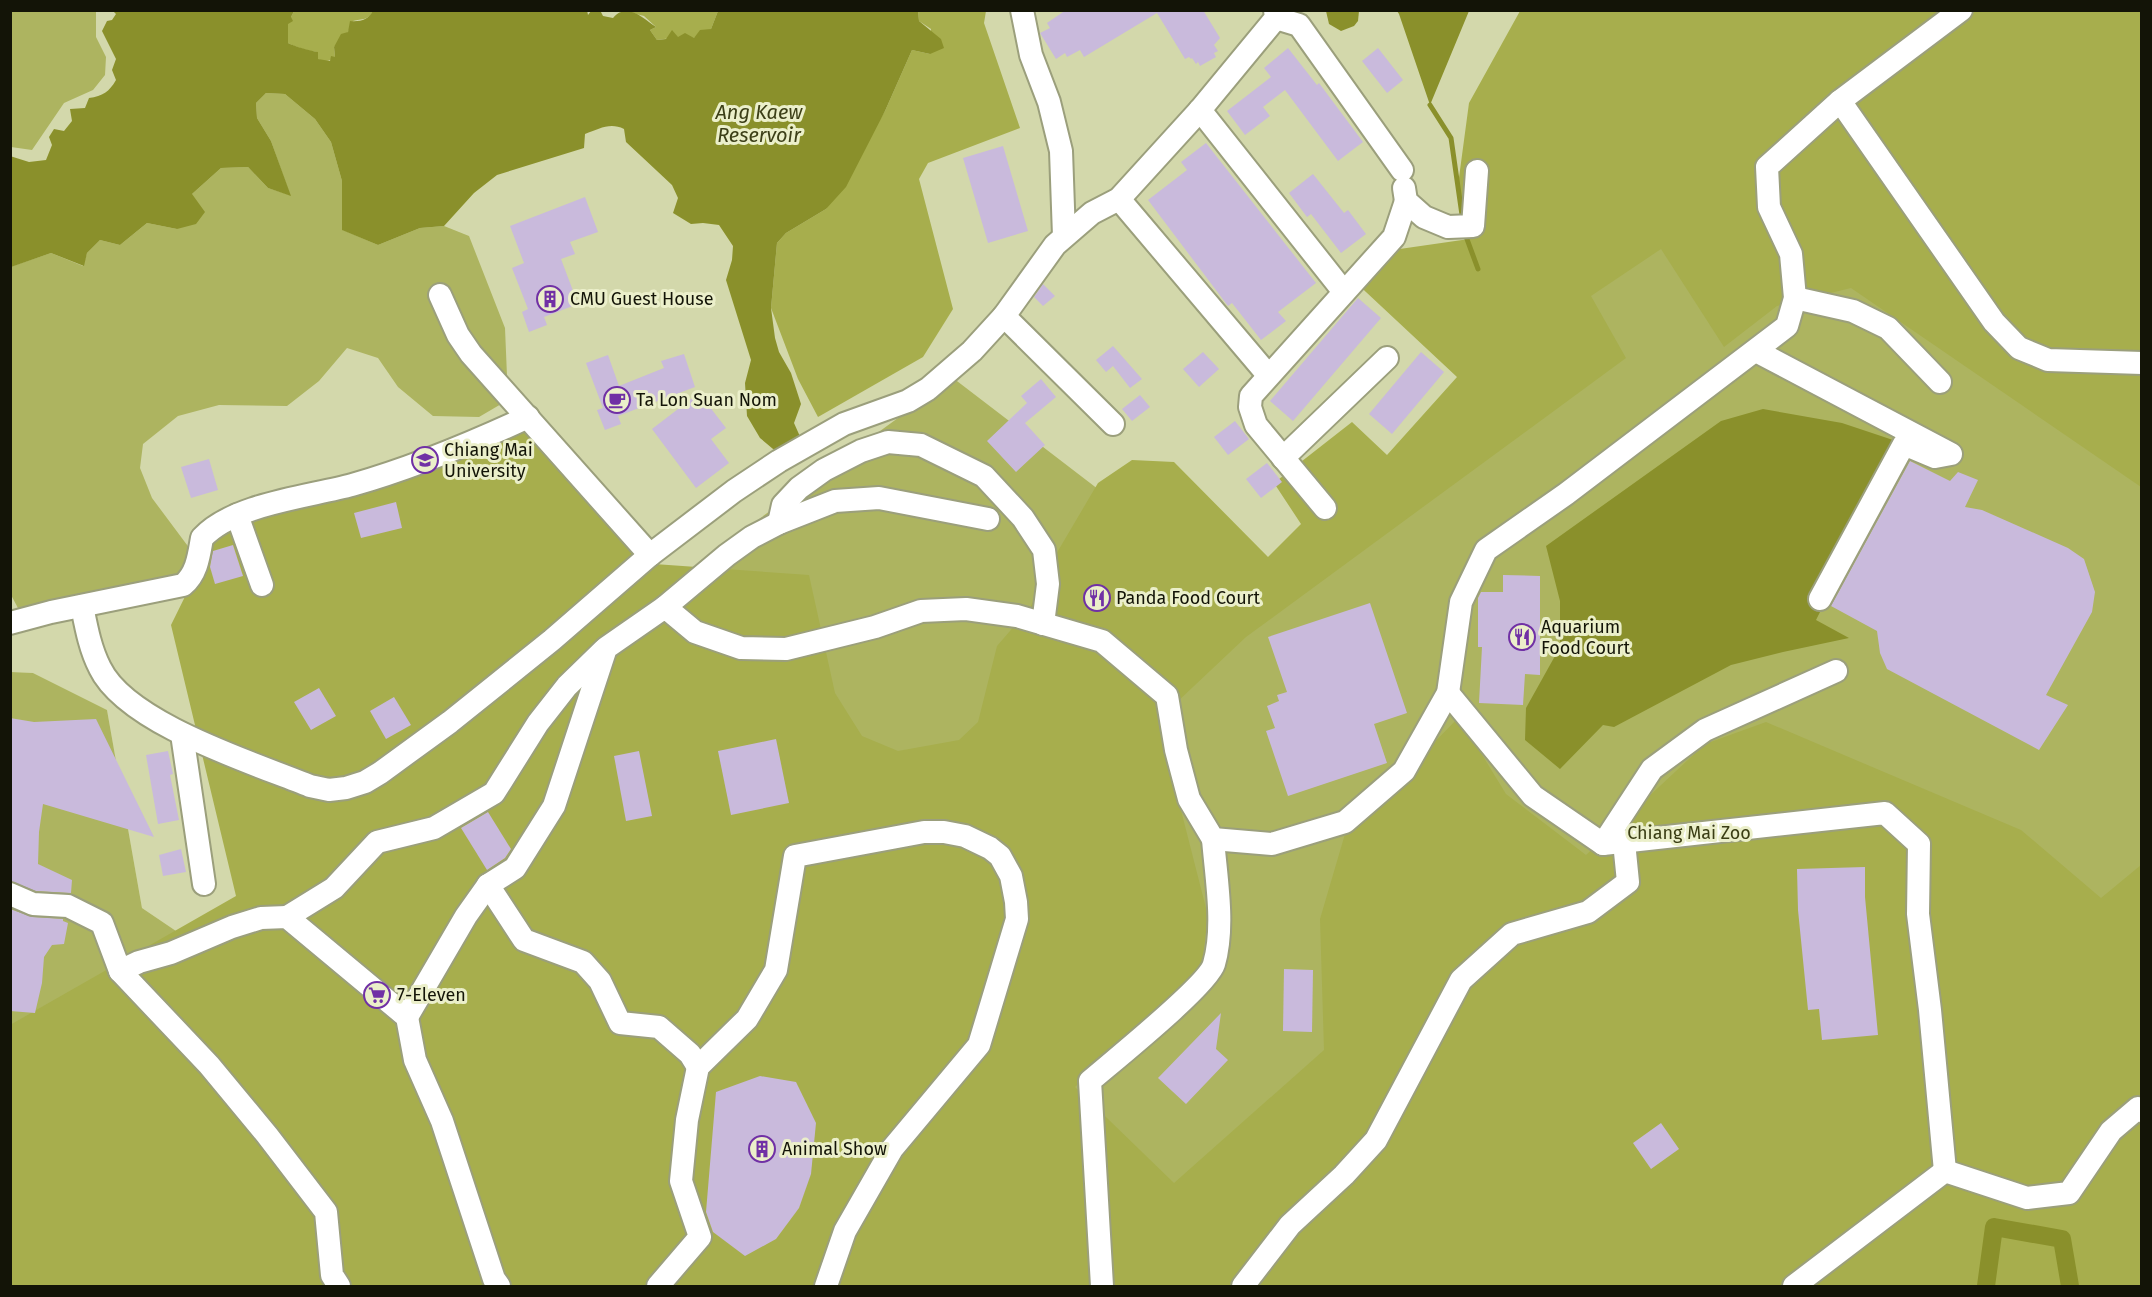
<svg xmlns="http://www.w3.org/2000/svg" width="2152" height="1297" viewBox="0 0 2152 1297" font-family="'Fira Sans',sans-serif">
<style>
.built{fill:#d3d8ab}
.green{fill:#adb460}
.forest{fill:#a7ae4d}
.water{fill:#8a902b}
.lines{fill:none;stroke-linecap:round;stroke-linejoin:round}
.stream{stroke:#8a902b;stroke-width:5}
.canal{stroke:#8a902b;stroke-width:18}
.building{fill:#c9badc}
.minor-casing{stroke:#9b9f7c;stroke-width:26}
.minor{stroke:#fff;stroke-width:22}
.labels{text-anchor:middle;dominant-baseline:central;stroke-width:6;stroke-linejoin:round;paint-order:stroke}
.poi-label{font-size:18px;fill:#131407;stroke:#ebefca;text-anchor:start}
.park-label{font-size:18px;fill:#3a3d14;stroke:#ebefca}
.water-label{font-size:20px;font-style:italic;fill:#3c3f17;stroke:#ebefca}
</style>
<rect width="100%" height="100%" fill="#dee2bd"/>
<polygon class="built" points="11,11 1766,11 1566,323 1261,615 328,864 176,931 142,908 107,710 33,673 11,672"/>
<g class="green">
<polygon points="11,10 96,11 96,37 106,57 105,75 93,90 64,103 32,150 11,147"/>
<polygon points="2141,11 2141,1286 11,1286 11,672 33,673 107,710 142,908 176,931 328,864 726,543 953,378 1261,614 1566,323 1640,127"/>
<polygon points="266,93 285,94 315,119 331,142 342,181 343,230 378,245 420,228 444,226 469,236 505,328 508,400 479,417 433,416 398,387 378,358 347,348 319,381 287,406 219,405 178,416 143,444 140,468 152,498 193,553 185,569 166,581 88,592 59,598 19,610 10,593 10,267 51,253 83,266 87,253 100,240 120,245 147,223 177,229 192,194 221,168 248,167 268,188 290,195 271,141 257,118 256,103"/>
</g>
<g class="forest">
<path d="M294,11H373C370,20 361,19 353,21L348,32L334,47L335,57C329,62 325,62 317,59V52C308,51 296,47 288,43V23Z"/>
<polygon points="625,11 718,11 711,29 694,38 678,37 657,40 650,30 656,27 644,16"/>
<polygon points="918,11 986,11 984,23 1020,128 928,163 919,179 953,309 923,357 818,417 798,379 771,308 777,243 786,233 826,209 885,111 912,50 930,54 931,29 919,21"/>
<polygon points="1520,11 2141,11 2141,487 1851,288 1777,306 1724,347 1661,249 1591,296 1626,358 1246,637 1158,720 1208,916 1202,965 1075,1087 1174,1183 1324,1050 1320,919 1345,834 1459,717 1506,794 1586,855 1705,744 1766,722 2021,830 2101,898 2141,865 2141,1286 11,1286 10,1025 236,896 171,625 208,550 227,529 408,475 542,419 640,563 809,575 835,693 862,736 898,751 959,740 978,722 997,646 1030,608 1055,556 1098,483 1132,460 1174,462 1268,557 1301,524 1274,483 1352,422 1387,455 1457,377 1351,278 1372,253 1469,239 1458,185 1469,103"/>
</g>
<g class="water">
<path d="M373,10H587L588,15L591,11L600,10L603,16L613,18C627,1 644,19 656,27L650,30L657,40L666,39L672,30L678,37L685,33L694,38L700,30L711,29L718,11H918L919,21L941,39L944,48L930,54L912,50L885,111L846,187L826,209L786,233L777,243L771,308L775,338L779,352L791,373L801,404L794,423L802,441L779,454L760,438L747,416L745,383L751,360L726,280L732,260L733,246L719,225L703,223L691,224L673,213L678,198L672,185L626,142L624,129C610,122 599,129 585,134L584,148L497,175L474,193L444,226L420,228L378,245L342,230V181L331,142L315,119L285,94L266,93L256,103L257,118L271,141L291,196L268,188L248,167L221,168L192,194L205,212L196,224L177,229L147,223L120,245L100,240L87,253L84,266L51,253L11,267L10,156L29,162L46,160L52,145L49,137L54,129L64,131L72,121L70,109L85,108L89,98C103,96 109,92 116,80L112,70L116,59L102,31L107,21L112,20L116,14L113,11H294L291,17L293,21L288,24V43C294,46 310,51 318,52V59L330,61L331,56L335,57L334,47L341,34L348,32L350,21C359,22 370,20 373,10Z"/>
<polygon points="1326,11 1359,11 1358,21 1354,26 1341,31 1329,24"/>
<polygon points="1397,11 1469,11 1430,105 1399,14"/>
<polygon points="1763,409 1842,423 1893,440 1809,604 1821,610 1816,620 1849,638 1783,652 1731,665 1614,727 1603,725 1560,769 1525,740 1526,708 1560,647 1560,601 1546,546 1721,421"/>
</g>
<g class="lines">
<g class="stream">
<polyline points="1430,105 1451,138 1463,222"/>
<polyline points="1464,231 1478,269"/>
</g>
<polyline class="canal" points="1986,1286 1994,1227 2062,1239 2070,1286"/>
</g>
<g class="building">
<polygon points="1066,10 1203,10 1220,38 1214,45 1218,51 1214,53 1216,57 1200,66 1198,62 1196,64 1192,58 1191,59 1189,57 1185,59 1157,13 1084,57 1080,50 1067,57 1065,53 1056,59 1040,33 1050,28 1047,23"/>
<polygon points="1288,48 1317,85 1319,83 1363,142 1338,161 1285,90 1263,107 1270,116 1245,135 1227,111 1271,77 1264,68"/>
<polygon points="1378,48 1403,80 1387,93 1362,61"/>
<polygon points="1206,143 1316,283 1278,312 1286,321 1261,340 1232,303 1228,306 1148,200 1187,170 1181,162"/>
<polygon points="1003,146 1028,231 988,243 963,158"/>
<polygon points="1313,174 1344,213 1348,210 1366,234 1341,253 1311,214 1307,217 1289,193"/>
<polygon points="585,197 598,232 570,242 575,254 561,259 578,304 544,317 547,325 529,332 522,312 528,309 512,268 524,263 510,226"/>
<polygon points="1043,284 1055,296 1043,306 1034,297"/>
<polygon points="1358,298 1381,318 1293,421 1270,401"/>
<polygon points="1113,346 1142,379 1130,388 1113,366 1106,372 1096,360"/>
<polygon points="1203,352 1219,369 1199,387 1183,369"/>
<polygon points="1421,352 1444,372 1392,434 1369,414"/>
<polygon points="684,354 695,387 618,416 621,424 605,430 597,410 603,408 586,363 608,355 619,386 664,368 661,361"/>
<polygon points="1041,379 1056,397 1025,423 1045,445 1016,472 987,441 1027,403 1021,396"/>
<polygon points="699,393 726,428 711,439 729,463 696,488 652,429"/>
<polygon points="1140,395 1150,407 1132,421 1122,409"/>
<polygon points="1235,421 1249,439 1228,455 1214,437"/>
<polygon points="209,459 218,490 191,498 181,467"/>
<polygon points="1910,461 1950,481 1958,472 1978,480 1965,507 1982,510 2068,548 2084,559 2095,592 2092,612 2046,695 2068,705 2039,750 1887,669 1880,653 1877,631 1831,606"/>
<polygon points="1267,463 1282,482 1261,498 1246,479"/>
<polygon points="396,502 402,528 361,538 354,513"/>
<polygon points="233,545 243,576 215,584 210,567 213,551"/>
<polygon points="1503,575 1540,576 1540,675 1525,674 1523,705 1479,703 1482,647 1478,647 1478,598 1481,592 1503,592"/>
<polygon points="1370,603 1407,713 1374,724 1387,763 1288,796 1266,731 1275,728 1267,706 1279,701 1277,695 1287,692 1268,637"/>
<polygon points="319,688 336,716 311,730 294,702"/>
<polygon points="394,697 411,725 386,739 370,711"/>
<polygon points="10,718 34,722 96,719 154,837 43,804 39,832 38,864 72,880 71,893 36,891 10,881"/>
<polygon points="776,739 789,803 731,815 718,751"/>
<polygon points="168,751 173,774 170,775 179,820 158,824 146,755"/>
<polygon points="639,751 652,816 626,821 614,756"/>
<polygon points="488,812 511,849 505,858 487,870 461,828"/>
<polygon points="181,849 186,872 163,876 159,855"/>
<polygon points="1865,867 1865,897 1878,1035 1822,1040 1819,1009 1808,1010 1798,910 1797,869"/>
<polygon points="10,909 32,917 63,919 63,921 68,923 64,944 52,945 44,957 42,983 35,1013 10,1011"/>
<polygon points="1284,969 1313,970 1312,1032 1283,1031"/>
<polygon points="1221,1013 1216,1049 1228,1060 1186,1104 1158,1078"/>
<polygon points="760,1076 796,1082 816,1123 811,1174 799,1208 776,1239 745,1256 713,1232 706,1212 716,1092"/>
<polygon points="1661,1123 1679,1149 1651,1169 1633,1143"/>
</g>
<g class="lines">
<defs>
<g id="minor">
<polyline points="1022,10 1031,55 1049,102 1061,151 1064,236"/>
<polyline points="1276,18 1299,25 1402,170"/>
<polyline points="1840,101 1961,10"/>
<polyline points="1200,110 1344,292"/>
<polyline points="1404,188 1406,201 1424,217 1448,227 1473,226 1477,171"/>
<polyline points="1119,199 1268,375"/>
<polyline points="440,295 458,335 471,354 650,555"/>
<polyline points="1795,298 1853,311 1888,328 1940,382"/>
<polyline points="1004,316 1113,424"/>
<polyline points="1756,351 1951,454 1935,457 1904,444 1820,599"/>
<polyline points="1283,458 1387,358"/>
<polyline points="1325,508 1256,425 1250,407 1251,396 1394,237 1406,201"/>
<polyline points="237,515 262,585"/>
<polyline points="779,523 783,505 799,488 824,470 861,451 888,442 921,445 984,476 1023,518 1044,550 1048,584 1043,624"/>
<path d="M82,606C86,626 90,649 100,668C127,724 254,763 310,786L329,790L346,788L365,782L380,773L450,722L552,640L650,555L734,491L779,461L844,424L908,401L928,389L972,351L1004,316L1055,245L1092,213L1119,199L1200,110L1276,18L1275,10"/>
<polyline points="665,607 727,555 752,537 779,523 835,501 879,498 988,519"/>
<path d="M10,623L51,612L183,585C197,574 199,555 202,538C233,504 308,497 352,485C412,468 472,443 528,417"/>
<polyline points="1448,693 1533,796 1603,844 1885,813 1919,844 1918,914 1930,1010 1945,1171"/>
<polyline points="182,734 204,884"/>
<polyline points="1603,844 1652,769 1705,730 1836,671"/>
<polyline points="488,885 524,940 583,962 600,981 620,1023 659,1027 690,1054 698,1067"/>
<polyline points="10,894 33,904 68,906 102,923 120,971 209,1065 267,1135 326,1212 332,1275 339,1286"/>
<polyline points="287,917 334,888 377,842 434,828 494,793 538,723 567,686 604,650"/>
<polyline points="120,971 139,962 171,953 232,927 261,918 287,917 407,1017 415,1060 442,1121 494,1279 499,1286"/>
<polyline points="407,1017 466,916 488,885 515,868 554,806 606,648 665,607 695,632 741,648 786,649 875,627 921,611 966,609 1017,616 1102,641 1167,696 1176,750 1189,799 1213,839 1272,844 1345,822 1404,771 1448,693 1461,602 1486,550 1566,494 1787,326 1795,298 1791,254 1769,207 1767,167 1840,101 1994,322 2019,348 2048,360 2142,363"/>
<polyline points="658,1286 700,1237 681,1181 687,1120 698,1067 747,1019 776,970 795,856 924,832 944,832 965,836 990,848 1000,856 1011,876 1016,902 1017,919 979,1045 892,1149 845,1231 826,1286"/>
<path d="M1102,1286L1090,1081C1112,1062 1208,985 1214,964C1225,926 1216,878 1213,839"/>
<polyline points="1243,1286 1290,1225 1344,1175 1376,1140 1461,980 1512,934 1588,912 1628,882 1624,842"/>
<polyline points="1794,1286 1945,1171 2027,1198 2069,1193 2111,1131 2138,1108 2142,1111"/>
</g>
</defs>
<use href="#minor" class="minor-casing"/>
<use href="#minor" class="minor"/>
</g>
<defs>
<symbol id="building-ring" viewBox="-11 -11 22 22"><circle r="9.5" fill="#ebefca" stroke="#7030a5" stroke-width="1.5"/><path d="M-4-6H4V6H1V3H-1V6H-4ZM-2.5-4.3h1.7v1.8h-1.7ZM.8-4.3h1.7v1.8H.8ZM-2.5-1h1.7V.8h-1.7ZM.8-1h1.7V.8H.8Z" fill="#7030a5"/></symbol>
<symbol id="cafe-ring" viewBox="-11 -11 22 22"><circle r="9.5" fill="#ebefca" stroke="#7030a5" stroke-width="1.5"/><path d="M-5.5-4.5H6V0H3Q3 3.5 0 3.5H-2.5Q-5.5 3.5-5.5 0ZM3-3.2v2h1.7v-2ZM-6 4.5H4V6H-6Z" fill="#7030a5"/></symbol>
<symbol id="university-ring" viewBox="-11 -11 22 22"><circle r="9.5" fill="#ebefca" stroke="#7030a5" stroke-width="1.5"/><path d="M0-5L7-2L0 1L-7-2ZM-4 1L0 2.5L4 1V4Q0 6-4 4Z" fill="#7030a5"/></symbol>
<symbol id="restaurant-ring" viewBox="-11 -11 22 22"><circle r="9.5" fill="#ebefca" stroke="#7030a5" stroke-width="1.5"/><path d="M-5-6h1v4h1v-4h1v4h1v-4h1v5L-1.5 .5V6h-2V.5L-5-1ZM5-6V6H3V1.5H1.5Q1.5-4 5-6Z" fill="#7030a5"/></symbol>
<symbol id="supermarket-ring" viewBox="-11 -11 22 22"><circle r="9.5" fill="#ebefca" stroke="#7030a5" stroke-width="1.5"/><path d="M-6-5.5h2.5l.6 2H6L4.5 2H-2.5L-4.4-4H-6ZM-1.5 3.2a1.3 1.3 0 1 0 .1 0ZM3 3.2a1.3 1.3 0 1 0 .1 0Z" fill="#7030a5"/></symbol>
</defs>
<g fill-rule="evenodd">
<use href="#building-ring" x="535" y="284" width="30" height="30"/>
<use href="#cafe-ring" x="602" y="385" width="30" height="30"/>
<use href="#university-ring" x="410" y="445" width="30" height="30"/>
<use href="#restaurant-ring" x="1082" y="583" width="30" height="30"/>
<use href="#restaurant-ring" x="1507" y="622" width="30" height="30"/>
<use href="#supermarket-ring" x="362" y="980" width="30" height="30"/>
<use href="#building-ring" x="747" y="1134" width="30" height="30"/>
</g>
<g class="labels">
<g class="poi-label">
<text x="570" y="299">CMU Guest House</text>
<text x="636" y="400">Ta Lon Suan Nom</text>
<text x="444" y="450">Chiang Mai<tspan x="444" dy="21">University</tspan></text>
<text x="1116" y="598">Panda Food Court</text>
<text x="1541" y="627">Aquarium<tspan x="1541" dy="21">Food Court</tspan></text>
<text x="397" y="995">7-Eleven</text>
<text x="782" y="1149">Animal Show</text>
</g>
<g class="park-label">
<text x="1689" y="833">Chiang Mai Zoo</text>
</g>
<g class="water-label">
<text x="759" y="112">Ang Kaew<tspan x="759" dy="23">Reservoir</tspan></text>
</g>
</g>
<rect width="2152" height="1297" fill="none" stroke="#131407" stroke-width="24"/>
</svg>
